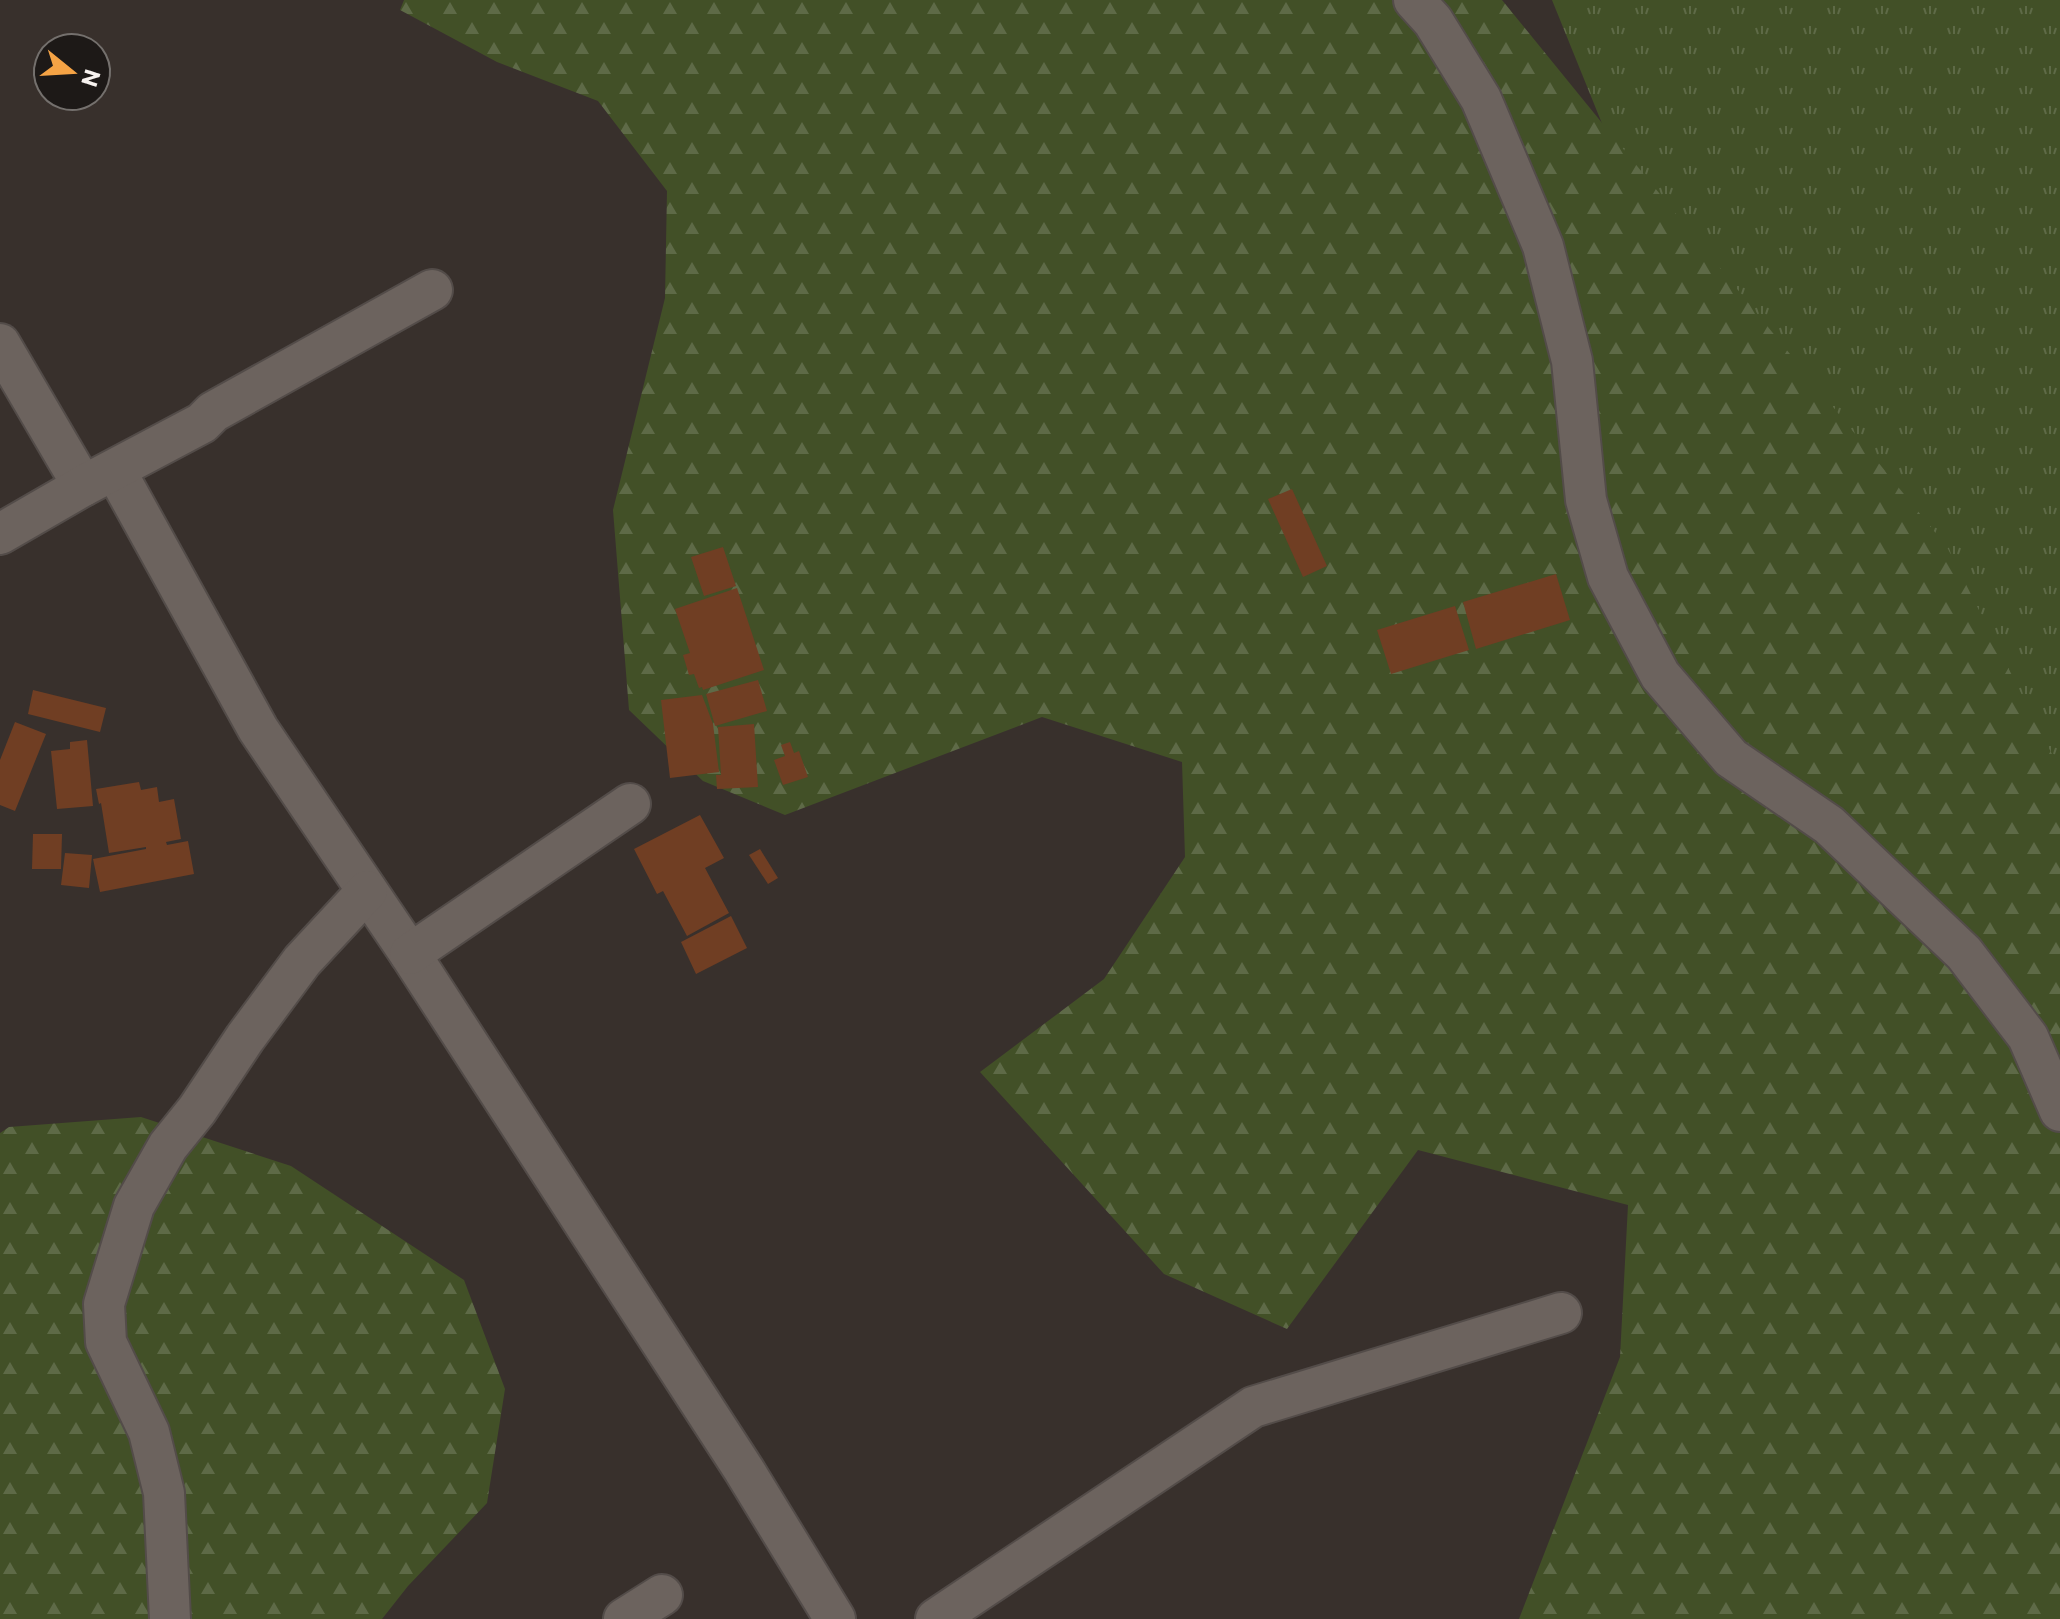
<svg xmlns="http://www.w3.org/2000/svg" width="2060" height="1619" viewBox="0 0 2060 1619" font-family="Commissioner,sans-serif">
<style>
.grass{fill:url(#grass-tufts)}
.forest{fill:url(#forest-firs)}
.building{fill:#703e23}
.lines{fill:none;stroke-linecap:round;stroke-linejoin:round}
.minor-casing{stroke:#534c49;stroke-width:44}
.minor{stroke:#6c635e;stroke-width:40}
</style>
<defs>
<pattern id="grass-tufts" width="24" height="20" patternUnits="userSpaceOnUse" patternTransform="scale(2)"><rect width="24" height="20" fill="#425027"/><path d="M3 7l-1-3M5 7V3M7 7l1-3M15 17l-1-3M17 17v-4M19 17l1-3" fill="none" stroke="#5e6a47"/></pattern>
<pattern id="forest-firs" width="22" height="20" patternUnits="userSpaceOnUse" patternTransform="scale(2)"><rect width="22" height="20" fill="#425027"/><path d="M5 1l3.5 6h-7zM16 11l3.5 6h-7z" fill="#5e6a47"/></pattern>
</defs>
<rect width="100%" height="100%" fill="#38302c"/>
<polygon class="grass" points="1552,0 2060,0 2060,1226 1703,373"/>
<g class="forest">
<polygon points="404,0 1502,0 1947,547 2060,770 2060,1619 1519,1619 1620,1357 1628,1205 1418,1150 1287,1329 1164,1274 980,1072 1104,979 1185,857 1182,762 1042,717 785,815 703,781 629,710 613,510 665,298 667,191 598,101 497,62 400,10"/>
<polygon points="141,1117 291,1166 464,1280 505,1389 487,1503 408,1586 382,1619 0,1619 0,1133 9,1127"/>
</g>
<g class="building">
<polygon points="1292,489 1327,566 1303,577 1268,499"/>
<polygon points="723,547 736,586 704,596 691,557"/>
<polygon points="1556,574 1570,620 1476,649 1463,602"/>
<polygon points="737,588 764,670 703,690 702,687 699,688 694,674 689,675 683,655 690,653 675,609"/>
<polygon points="1455,606 1469,650 1391,674 1377,630"/>
<polygon points="758,680 767,711 715,726 706,694"/>
<polygon points="33,690 106,708 100,732 28,714"/>
<polygon points="702,695 713,724 719,772 670,778 661,700"/>
<polygon points="15,722 46,734 15,811 0,805 0,760"/>
<polygon points="754,724 758,787 717,789 716,775 721,775 718,727"/>
<polygon points="87,740 93,806 57,809 51,751 70,749 70,742"/>
<polygon points="790,742 794,753 799,751 808,777 783,785 774,760 785,756 781,745"/>
<polygon points="139,782 141,790 157,787 159,802 174,799 181,839 166,842 167,845 188,841 194,874 100,892 93,859 146,849 146,847 109,853 101,803 99,804 96,789"/>
<polygon points="700,815 724,858 705,868 729,913 687,936 663,891 657,894 634,849"/>
<polygon points="33,834 62,834 61,869 32,869"/>
<polygon points="760,849 778,878 768,884 749,855"/>
<polygon points="65,853 92,855 89,888 61,885"/>
<polygon points="731,916 747,948 696,974 681,942"/>
</g>
<g class="lines">
<defs>
<g id="minor">
<polyline points="1414,0 1433,21 1481,99 1543,246 1572,361 1586,500 1608,577 1660,675 1731,758 1829,825 1964,953 2028,1037 2060,1111"/>
<polyline points="0,344 83,486"/>
<polyline points="115,470 258,729 410,954 744,1470 835,1619"/>
<polyline points="0,534 83,486 202,423 213,412 432,290"/>
<polyline points="410,954 630,804"/>
<polyline points="170,1619 164,1493 149,1432 106,1342 104,1304 134,1206 168,1146 197,1110 245,1038 302,961 367,891"/>
<polyline points="624,1619 662,1595"/>
<polyline points="936,1619 1253,1407 1561,1313"/>
</g>
</defs>
<use href="#minor" class="minor-casing"/>
<use href="#minor" class="minor"/>
</g>
<g transform="translate(72 72) rotate(108)"><circle r="38" fill="#1d1917" stroke="#74706d" stroke-width="2"/>
<path d="M0-6L14 30L0 20L-14 30Z" fill="#f5a345"/>
<text y="-12" font-size="22" font-weight="bold" text-anchor="middle" fill="#f7f2ef">N</text>
</g>
</svg>
